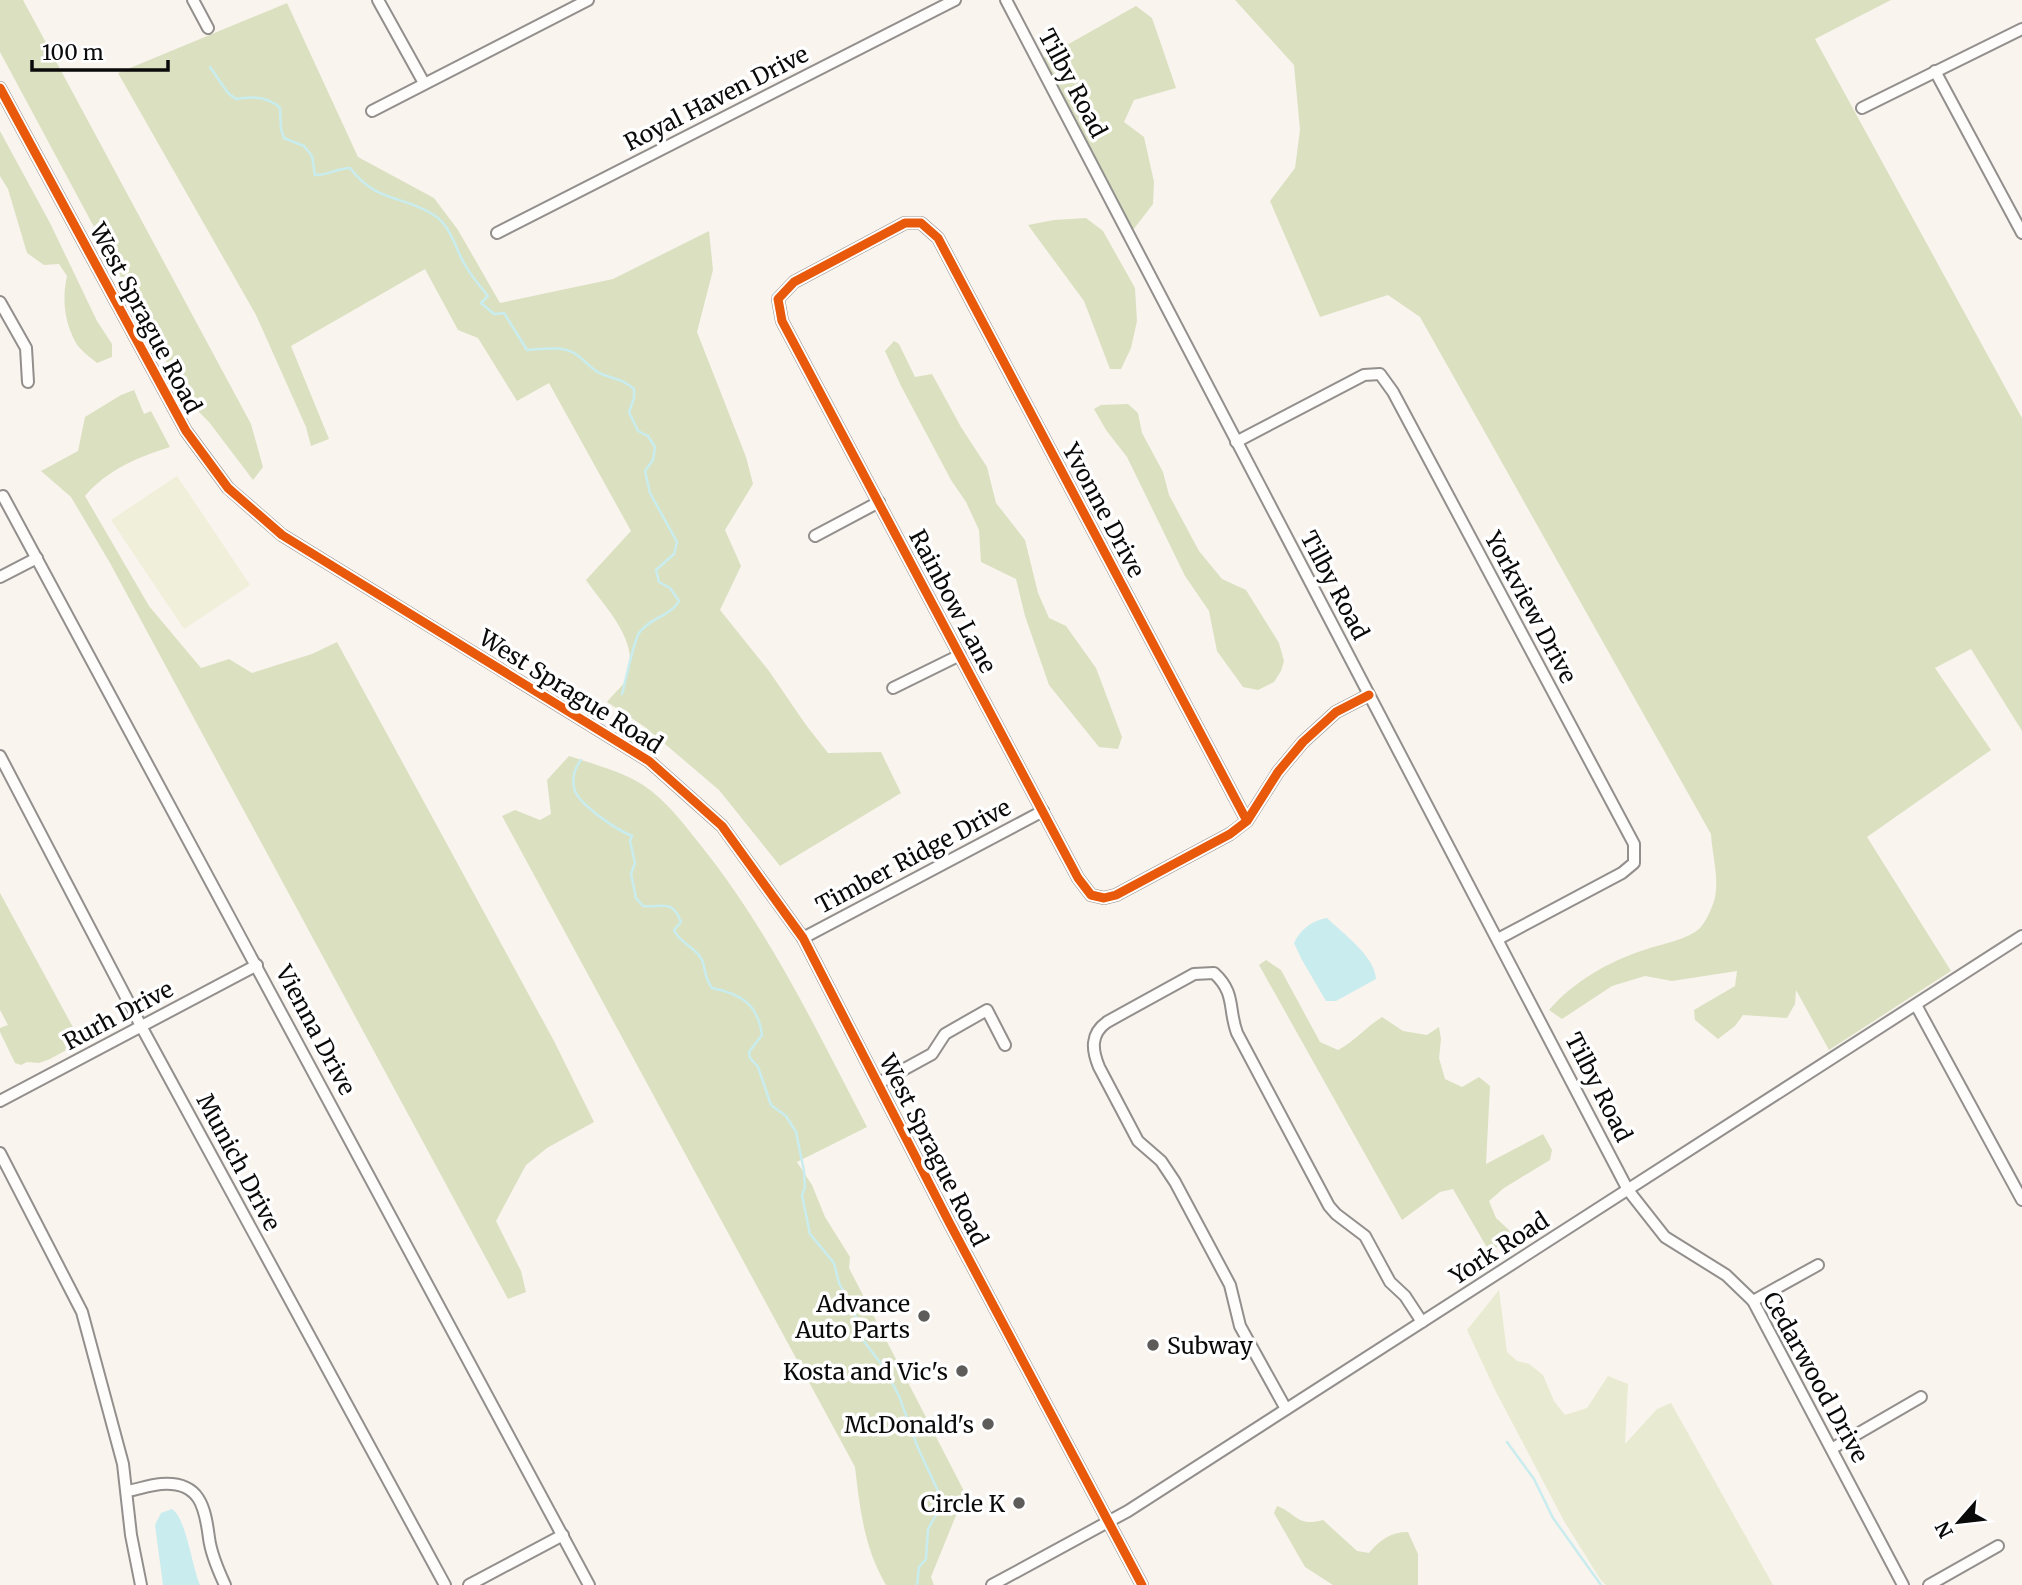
<svg xmlns="http://www.w3.org/2000/svg" width="2022" height="1585" viewBox="0 0 2022 1585" font-family="Merriweather,serif">
<style>
.green{fill:#e8ead1}
.forest{fill:#dbe1c0}
.pitch{fill:#f0efda}
.water{fill:#c9ecee}
.lines{fill:none;stroke-linecap:round;stroke-linejoin:round}
.stream{stroke:#c9ecee;stroke-width:2.5}
.minor-casing{stroke:#928f8d;stroke-width:14}
.minor{stroke:#fefdfc;stroke-width:10}
.cycleway-casing{stroke:#fff;stroke-width:13}
.cycleway{stroke:#e8590c;stroke-width:9}
.poi-dot{fill:#5e5c5a;stroke:#fff;stroke-width:2.5}
.labels{text-anchor:middle;dominant-baseline:central;stroke-width:7;stroke-linejoin:round;paint-order:stroke}
.street-label{font-size:23px;fill:#0a0a0a;stroke:#fff}
.poi-label{font-size:23px;fill:#0a0a0a;stroke:#fff;text-anchor:end}
</style>
<rect width="100%" height="100%" fill="#f9f4ee"/>
<polygon class="green" points="1499,1290 1507,1352 1517,1361 1529,1364 1543,1375 1554,1401 1565,1415 1587,1408 1608,1376 1628,1384 1625,1444 1657,1409 1671,1403 1773,1585 1606,1585 1600,1579 1564,1521 1495,1390 1467,1330"/>
<g class="forest">
<polygon points="0,0 23,0 251,424 263,467 253,480 209,422 187,400 0,52"/>
<path d="M1235,0H1891L1815,39L2022,418V731L1971,649L1935,668L1991,750L1867,837L1951,971L1829,1050L1796,990L1795,1004L1787,1018L1743,1015L1735,1026L1718,1039L1695,1020L1694,1010L1735,986L1737,971L1672,981L1645,976L1612,986L1562,1019L1549,1010C1574,981 1608,962 1644,950C1661,944 1687,940 1700,928C1705,923 1711,910 1713,904C1721,884 1712,855 1711,834L1420,317L1388,295L1320,317L1270,201L1295,168L1300,130L1294,65Z"/>
<path d="M287,3L358,157L434,198L458,230L500,303L613,279L709,231L713,270L697,332L746,457L753,484L725,530L741,566L720,610L769,671L806,725L828,753L881,752L901,793L780,866L719,790L645,727L607,702C612,695 621,688 625,681C644,644 605,608 586,580L631,531L549,383L517,401L478,338L458,330L425,269L291,346L329,439L311,446L306,427L256,315L118,73Z"/>
<polygon points="1136,6 1152,18 1176,88 1134,100 1124,122 1144,137 1154,182 1153,204 1133,230 1042,59"/>
<path d="M0,131L50,223L97,321L112,344V357L97,363C90,357 80,350 76,343C64,321 62,299 67,276L59,264L44,265L27,253L8,189L0,176Z"/>
<polygon points="1086,218 1103,231 1135,288 1137,321 1131,348 1121,369 1110,369 1084,301 1028,225 1054,220"/>
<polygon points="894,341 899,344 915,377 932,374 961,427 987,467 996,503 1025,540 1038,593 1049,618 1066,626 1096,668 1122,737 1118,749 1099,747 1049,685 1025,616 1016,579 981,562 979,530 966,502 951,480 901,386 885,351"/>
<path d="M134,390L144,414L151,411L170,447C138,457 107,470 85,496L149,606L201,668L229,659L252,673L312,654L337,642L554,1041L594,1122L547,1148L526,1165L496,1221L521,1271L526,1292L508,1299L110,563L71,497L41,471L78,451L85,417L121,395Z"/>
<polygon points="1128,404 1138,413 1142,433 1163,472 1169,495 1199,551 1222,579 1246,590 1279,643 1284,661 1281,671 1274,682 1258,690 1243,687 1217,651 1209,611 1185,576 1127,457 1106,430 1094,409 1101,405"/>
<path d="M569,756C593,764 621,771 643,785C666,800 685,825 702,847C770,932 817,1031 867,1127L797,1162L812,1185L825,1217L850,1257L849,1268L965,1493L931,1577L934,1585H886C864,1548 860,1509 855,1467L502,816L515,810L540,820L551,814L547,780Z"/>
<polygon points="0,893 81,1042 50,1059 39,1063 27,1062 21,1065 15,1063 0,1032 0,1028 8,1025 0,1010"/>
<path d="M1266,960L1281,970L1320,1042L1338,1050C1355,1041 1366,1027 1382,1017L1403,1031L1427,1035L1439,1027L1441,1039L1439,1058L1445,1079L1462,1087L1479,1077L1490,1086L1486,1164L1543,1134L1552,1150L1550,1160L1504,1188L1489,1201L1496,1218L1509,1230L1512,1240L1489,1251L1453,1189L1440,1192L1402,1220L1259,965Z"/>
<path d="M1277,1506C1298,1514 1296,1527 1323,1520L1357,1551L1369,1553C1380,1540 1390,1532 1408,1532L1418,1554V1585H1333L1305,1567L1274,1513Z"/>
</g>
<polygon class="pitch" points="177,476 250,585 184,629 111,520"/>
<g class="water">
<path d="M1327,918C1343,934 1375,956 1376,979L1336,1001H1326L1302,960L1294,943C1301,929 1311,921 1327,918Z"/>
<path d="M172,1509C186,1518 192,1566 200,1585H163L155,1525L161,1513Z"/>
</g>
<g class="lines">
<g class="stream">
<path d="M210,67L228,93L236,99C252,96 268,96 280,108L281,129L284,138L304,146L312,156L315,175C327,176 337,168 350,168C378,204 401,194 434,215C451,226 455,248 465,265C471,276 480,286 488,296L481,303L494,314L504,313L527,350C543,349 564,345 577,355C587,362 592,371 604,375C617,380 623,379 634,389V398L629,412L638,431L648,436L655,447L653,460L645,471L650,493L677,542L674,554L656,570L659,582L670,588L679,601C671,616 649,618 639,633C633,643 626,680 622,694"/>
<path d="M581,760C574,769 571,779 575,791C581,806 617,830 632,836L630,841L635,863L631,874L636,898L643,906C662,908 672,898 681,922L674,930C680,944 695,946 702,960C706,970 704,977 712,988C741,994 758,1004 762,1035L749,1052L750,1058L758,1067L771,1105L786,1116L796,1132L804,1171L805,1187L802,1195L810,1234L834,1263L839,1283L854,1311L863,1340L885,1369L899,1396L918,1448L938,1491L939,1499L936,1515L928,1529L926,1559L919,1567L917,1585"/>
<polyline points="1507,1442 1534,1479 1553,1518 1601,1585"/>
</g>
<defs>
<g id="minor">
<polyline points="193,0 208,28"/>
<polyline points="378,0 424,83"/>
<polyline points="1006,0 1628,1190 1665,1237 1726,1275 1753,1301 1903,1585"/>
<polyline points="1935,71 2022,233"/>
<polyline points="0,88 186,431 228,488 282,535 649,761 722,826 803,938 950,1224 1142,1585"/>
<polyline points="1862,108 2022,29"/>
<polyline points="372,111 588,0"/>
<polyline points="497,233 955,0"/>
<polyline points="0,302 26,348 28,382"/>
<polyline points="1236,442 1364,375 1380,374 1393,392 1634,844 1634,863 1622,873 1498,939"/>
<polyline points="3,496 589,1585"/>
<polyline points="815,536 879,502"/>
<polyline points="0,577 37,558"/>
<polyline points="893,688 960,655"/>
<polyline points="0,756 141,1026 445,1585"/>
<polyline points="1247,821 938,238 921,223 905,223 794,282 778,299 782,321 1078,878 1091,895 1104,898 1116,895 1230,834 1247,821 1278,772 1303,742 1336,712 1369,695"/>
<polyline points="803,938 1043,811"/>
<polyline points="1916,1005 2022,1200"/>
<polyline points="879,1083 932,1054 945,1034 987,1010 1005,1045"/>
<polyline points="0,1101 257,965"/>
<polyline points="0,1153 82,1312 123,1464 131,1535 141,1585"/>
<polyline points="1753,1301 1818,1265"/>
<path d="M1286,1409L1240,1326L1230,1285L1175,1182L1161,1161L1138,1141L1099,1067C1092,1050 1090,1034 1107,1022L1194,974L1214,973C1236,993 1228,1009 1237,1033L1329,1206L1336,1214L1365,1236L1390,1282L1405,1296L1422,1322"/>
<polyline points="1833,1448 1921,1397"/>
<path d="M128,1491C139,1489 150,1485 161,1484C200,1481 205,1507 209,1538C211,1554 218,1570 225,1585"/>
<polyline points="469,1585 563,1535"/>
<polyline points="992,1585 1128,1511 2022,936"/>
<polyline points="1929,1585 1998,1546"/>
</g>
</defs>
<use href="#minor" class="minor-casing"/>
<use href="#minor" class="minor"/>
<defs>
<g id="cycleway">
<polyline points="0,88 186,431 228,488 282,535 649,761 722,826 803,938 950,1224 1142,1585"/>
<polyline points="1247,821 938,238 921,223 905,223 794,282 778,299 782,321 1078,878 1091,895 1104,898 1116,895 1230,834 1247,821 1278,772 1303,742 1336,712 1369,695"/>
</g>
</defs>
<use href="#cycleway" class="cycleway-casing"/>
<use href="#cycleway" class="cycleway"/>
</g>
<g class="poi-dot">
<circle cx="924" cy="1316" r="7"/>
<circle cx="1153" cy="1345" r="7"/>
<circle cx="962" cy="1371" r="7"/>
<circle cx="988" cy="1424" r="7"/>
<circle cx="1019" cy="1503" r="7"/>
</g>
<g class="labels">
<g class="street-label">
<text transform="translate(1073 83) rotate(62)">Tilby Road</text>
<text transform="translate(716 98) rotate(-27)">Royal Haven Drive</text>
<text transform="translate(146 318) rotate(62)">West Sprague Road</text>
<text transform="translate(1104 510) rotate(62)">Yvonne Drive</text>
<text transform="translate(1335 585) rotate(62)">Tilby Road</text>
<text transform="translate(953 601) rotate(62)">Rainbow Lane</text>
<text transform="translate(1531 607) rotate(62)">Yorkview Drive</text>
<text transform="translate(571 691) rotate(32)">West Sprague Road</text>
<text transform="translate(913 856) rotate(-28)">Timber Ridge Drive</text>
<text transform="translate(118 1015) rotate(-28)">Rurh Drive</text>
<text transform="translate(316 1030) rotate(62)">Vienna Drive</text>
<text transform="translate(1599 1087) rotate(63)">Tilby Road</text>
<text transform="translate(934 1150) rotate(63)">West Sprague Road</text>
<text transform="translate(239 1162) rotate(62)">Munich Drive</text>
<text transform="translate(1499 1248) rotate(-33)">York Road</text>
<text transform="translate(1816 1377) rotate(61)">Cedarwood Drive</text>
</g>
<g class="poi-label">
<text x="910" y="1303">Advance<tspan x="910" dy="26">Auto Parts</tspan></text>
<text x="1167" y="1345" text-anchor="start">Subway</text>
<text x="948" y="1371">Kosta and Vic's</text>
<text x="974" y="1424">McDonald's</text>
<text x="1005" y="1503">Circle K</text>
</g>
</g>
<g transform="translate(1959 1522) rotate(242)" stroke="#ffffff" stroke-width="5" paint-order="stroke">
<path d="M0-5L12 26L0 18L-12 26Z" fill="#0a0a0a"/>
<text y="-10" font-size="19" font-weight="bold" text-anchor="middle" fill="#0a0a0a">N</text>
</g>
<path d="M32 60v10h136v-10" fill="none" stroke="#0a0a0a" stroke-width="3.5"/>
<text x="42" y="60" font-size="21" fill="#0a0a0a" stroke="#ffffff" stroke-width="5" paint-order="stroke">100 m</text>
</svg>
